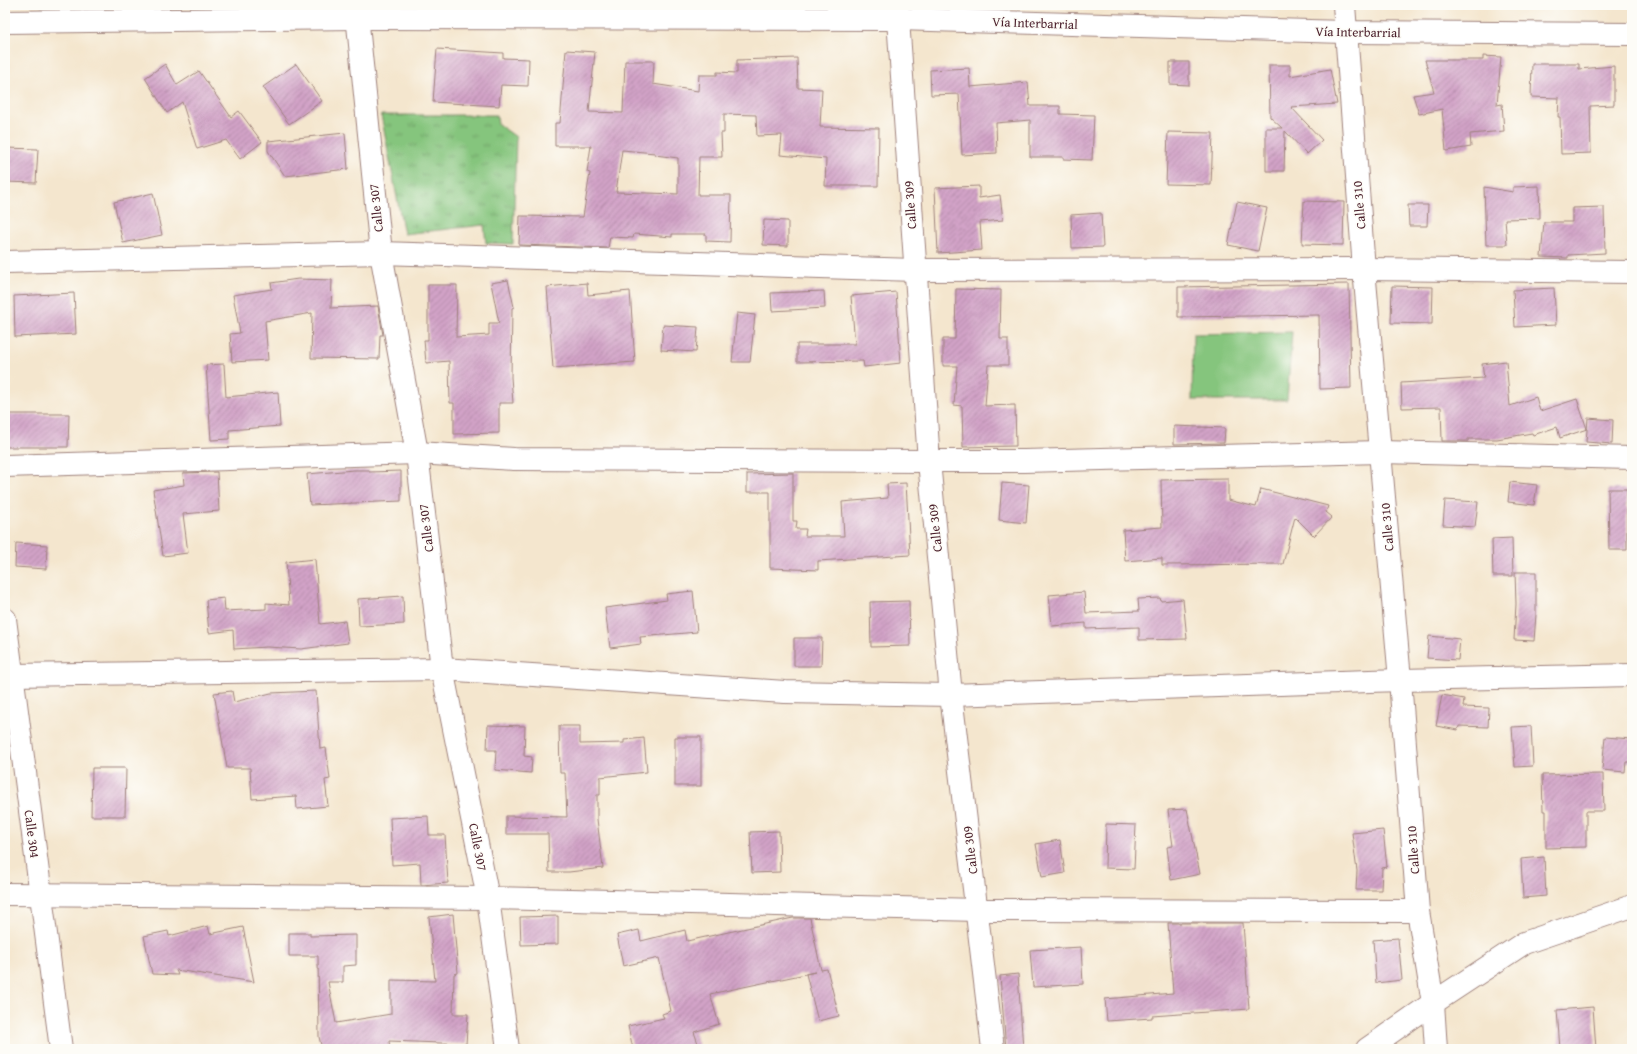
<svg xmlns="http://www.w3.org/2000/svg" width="1637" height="1054" viewBox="0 0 1637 1054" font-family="'Gentium Book Plus',serif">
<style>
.green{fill:#85c57d;stroke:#687254}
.park{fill:url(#park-tufts);stroke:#687254}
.building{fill:url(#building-hatch);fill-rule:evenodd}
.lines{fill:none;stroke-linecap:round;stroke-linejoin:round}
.minor-casing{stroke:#9f827c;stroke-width:24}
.major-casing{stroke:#9f827c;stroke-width:24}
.minor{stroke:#fff;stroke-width:22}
.major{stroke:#fff;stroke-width:22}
.labels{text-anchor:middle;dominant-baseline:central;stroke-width:3;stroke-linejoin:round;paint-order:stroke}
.street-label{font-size:13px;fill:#4a1f2b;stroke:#fdfcf7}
</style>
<defs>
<pattern id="park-tufts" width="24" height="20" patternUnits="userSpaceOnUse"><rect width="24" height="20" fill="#85c57d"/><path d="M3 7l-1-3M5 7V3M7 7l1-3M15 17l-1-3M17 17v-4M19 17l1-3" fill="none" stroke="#6f9f67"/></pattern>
<pattern id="building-hatch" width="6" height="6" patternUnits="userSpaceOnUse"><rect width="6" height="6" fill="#d2a3c7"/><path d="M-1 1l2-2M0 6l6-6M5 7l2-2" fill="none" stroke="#ac84a2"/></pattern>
</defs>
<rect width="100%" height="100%" fill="#fdfcf7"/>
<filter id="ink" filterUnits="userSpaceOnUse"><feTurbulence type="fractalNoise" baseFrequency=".025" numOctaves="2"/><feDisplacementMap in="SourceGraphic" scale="8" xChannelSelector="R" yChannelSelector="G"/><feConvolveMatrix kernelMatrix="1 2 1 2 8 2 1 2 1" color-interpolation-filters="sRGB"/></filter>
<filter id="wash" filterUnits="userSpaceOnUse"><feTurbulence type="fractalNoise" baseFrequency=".012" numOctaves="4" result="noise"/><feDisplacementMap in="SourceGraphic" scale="16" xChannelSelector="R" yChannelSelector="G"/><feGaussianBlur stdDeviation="0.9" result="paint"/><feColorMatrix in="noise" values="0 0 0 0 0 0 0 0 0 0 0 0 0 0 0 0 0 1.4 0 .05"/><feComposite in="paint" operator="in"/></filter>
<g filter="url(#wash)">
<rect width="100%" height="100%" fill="#f4e6ce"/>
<polygon class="green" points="1292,332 1287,400 1192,400 1193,334"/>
<polygon class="park" points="381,115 497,115 498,124 516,137 513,244 486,243 484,225 404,234"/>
<g id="blocks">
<g class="building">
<polygon points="437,49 503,53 503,58 529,59 528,86 501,85 499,106 433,102"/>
<path d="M566,50L595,52L589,112L623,113L625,61H654L653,84L698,91L699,75H717V72L737,73V60L797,58L798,88L822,89L820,127L879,128L878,186H825L826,159L780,155L782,135L757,136L756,115L724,114V133H721L722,157H699L698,195H731L730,242L706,241V234H672V237L634,234L633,238L610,237L608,248L519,245L520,216L583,217L590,173L587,172L591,146H555V123H560ZM622,150L655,153V155L678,158V194L616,192Z"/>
<polygon points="1483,56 1501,57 1497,105 1502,104 1504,131 1470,134 1471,147 1446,151 1442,109 1419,114 1413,95 1434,92 1425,60 1483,60"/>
<polygon points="1170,62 1189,62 1189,85 1170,84"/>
<polygon points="165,64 177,85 199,71 231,117 239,111 262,142 240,159 226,140 197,149 182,102 167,113 145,78"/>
<polygon points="296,64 322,101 289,124 263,87"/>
<polygon points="1532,64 1579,64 1579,69 1614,66 1614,105 1590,106 1591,153 1561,154 1560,117 1558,117 1559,98 1531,97"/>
<polygon points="1269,65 1290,65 1290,76 1330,69 1337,104 1291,107 1322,140 1307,154 1285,131 1284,171 1266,171 1266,128 1282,128 1270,117"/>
<polygon points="969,68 970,87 1028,82 1030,106 1060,106 1060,114 1094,115 1092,160 1063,159 1063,157 1030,157 1030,120 996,123 997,153 962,155 959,94 931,95 930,70"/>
<polygon points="1168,132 1213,133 1211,185 1166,184"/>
<polygon points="345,133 348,169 285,176 268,151 268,141"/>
<polygon points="5,148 38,149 36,183 5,182"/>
<polygon points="979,186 979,198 1000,195 1003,220 980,222 982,250 938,253 935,188"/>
<polygon points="1539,186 1540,218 1505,219 1507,245 1486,245 1484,187 1513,192 1513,187"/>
<polygon points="153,193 162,235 123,243 114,202"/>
<polygon points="1304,201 1344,202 1343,245 1302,244"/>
<polygon points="1237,202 1267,208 1258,251 1228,245"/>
<polygon points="1408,205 1428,205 1427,226 1409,226"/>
<polygon points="1604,207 1605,253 1568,255 1568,258 1541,257 1544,222 1572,222 1572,208"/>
<polygon points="1101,213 1103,247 1072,248 1071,215"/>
<polygon points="764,220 788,221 788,246 763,245"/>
<polygon points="298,279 332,280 331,308 378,306 383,335 380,335 379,359 311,358 312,313 265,321 268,360 232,362 230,334 240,333 233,295 272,289 271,283"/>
<polygon points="508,280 514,307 512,308 511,377 513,403 499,403 499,433 454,434 454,403 450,403 449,361 426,363 424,340 428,340 428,285 457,285 456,337 489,335 489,323 499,323 491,283"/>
<polygon points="587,283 588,295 630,291 635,362 553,368 547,287"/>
<polygon points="1349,284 1351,388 1320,389 1319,315 1178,317 1178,287"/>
<polygon points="1392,286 1433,287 1432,324 1391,323"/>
<polygon points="1554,288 1556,325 1515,327 1513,290"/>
<polygon points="956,289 1001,290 1000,339 1008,339 1008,365 988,365 985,406 1015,405 1016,446 963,447 962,406 954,405 957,366 943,366 943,339 955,339"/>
<polygon points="824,291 825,308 772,311 771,293"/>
<polygon points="896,292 901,363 864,367 863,361 797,362 797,344 855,344 851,296"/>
<polygon points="74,293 76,334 15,337 14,296"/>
<polygon points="737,313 755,315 750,362 732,362"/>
<polygon points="663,325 698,327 696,352 661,350"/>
<polygon points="1506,361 1510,406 1536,397 1540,411 1577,399 1587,429 1560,438 1557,427 1533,435 1532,433 1497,439 1468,439 1468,441 1442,441 1441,407 1402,408 1401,383 1484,378 1482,364"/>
<polygon points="224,364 226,397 278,392 280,426 229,430 229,439 211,440 206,365"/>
<polygon points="5,414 69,414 68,447 5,447"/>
<polygon points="1588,418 1613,420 1612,444 1586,442"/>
<polygon points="1174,426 1225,428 1224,443 1174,444"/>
<polygon points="354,470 369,470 369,472 401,471 401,501 310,505 307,474"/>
<polygon points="217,472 219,511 183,514 188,553 163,556 153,490 184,485 183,473"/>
<polygon points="793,473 793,521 797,521 796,529 806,529 805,536 844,536 842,502 888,498 887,484 906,483 910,555 818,561 818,570 770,568 770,492 747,492 747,474"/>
<polygon points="1228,479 1228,500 1256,507 1261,489 1328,506 1326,512 1332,517 1314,536 1295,517 1283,564 1162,565 1162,558 1125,561 1123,530 1162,527 1161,480"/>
<polygon points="1510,482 1537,485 1534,505 1508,502"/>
<polygon points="1002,483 1029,485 1026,523 999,520"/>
<polygon points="1608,489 1627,489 1627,550 1609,550"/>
<polygon points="1445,500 1478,502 1475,527 1443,525"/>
<polygon points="1512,538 1513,576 1493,576 1492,539"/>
<polygon points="16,543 47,545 46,569 15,567"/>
<polygon points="315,559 320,624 345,621 348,643 301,649 267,647 234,649 233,630 209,633 206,600 224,598 225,611 266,609 266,603 289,605 286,562"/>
<polygon points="1515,572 1536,572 1536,614 1534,641 1514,640 1516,604"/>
<polygon points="693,591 697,632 640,637 641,644 610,648 605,608 667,600 666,594"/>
<polygon points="1084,592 1086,613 1139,611 1138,599 1160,598 1161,601 1183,599 1187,639 1139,640 1139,627 1086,629 1086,623 1052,626 1049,595"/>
<polygon points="403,596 404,624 359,626 358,599"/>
<polygon points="909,601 910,646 871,647 870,602"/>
<polygon points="1429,636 1460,639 1458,660 1427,658"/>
<polygon points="794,638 822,638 821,666 794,666"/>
<polygon points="232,691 234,702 271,693 316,691 320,749 326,748 330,779 325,780 328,806 297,809 296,796 252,799 250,768 227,768 214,693"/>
<polygon points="1442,695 1464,699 1463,707 1489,708 1488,727 1459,726 1458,730 1436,726"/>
<polygon points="488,725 525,726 524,756 532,757 531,773 495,770 496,750 487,750"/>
<polygon points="559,726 580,726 580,744 624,743 624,740 644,738 647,772 600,777 600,795 597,795 597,819 603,868 569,872 549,872 548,834 506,834 506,816 567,817 565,773 560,773"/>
<polygon points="1531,726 1533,766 1515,767 1512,727"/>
<rect x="675" y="737" width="26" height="49"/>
<polygon points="1605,737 1632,739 1632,762 1626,762 1625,772 1602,770"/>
<polygon points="92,768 126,768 125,816 91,816"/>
<polygon points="1603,774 1604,811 1586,811 1586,847 1546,848 1546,811 1543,811 1542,775"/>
<polygon points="1187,809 1200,874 1171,880 1167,847 1173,846 1168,810"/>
<polygon points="428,816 429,835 445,835 448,883 421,885 420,863 392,865 390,818"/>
<polygon points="1106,824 1136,825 1134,869 1105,868"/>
<polygon points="1383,830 1387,867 1382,868 1381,890 1356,890 1357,871 1352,833"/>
<polygon points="779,831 780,872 752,873 750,832"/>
<polygon points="1060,840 1065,873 1042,877 1036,844"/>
<polygon points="1544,857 1546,896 1523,898 1521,859"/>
<polygon points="453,914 458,973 454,974 453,1014 468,1014 466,1044 389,1041 390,1049 322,1049 319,1037 318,956 289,956 289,933 310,933 310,936 356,935 356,965 343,966 343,982 328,982 336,1023 391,1014 391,980 435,981 429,917"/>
<polygon points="558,916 558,944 521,945 520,917"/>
<polygon points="793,918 810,918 821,970 827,969 839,1016 818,1021 806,974 815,972 710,994 719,1024 694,1032 700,1049 633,1049 628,1026 664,1018 662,1014 671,1011 659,958 623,966 617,935 639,930 641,941 685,930 687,941"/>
<polygon points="1168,923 1243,923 1249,1009 1152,1016 1152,1018 1107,1021 1105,999 1173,993"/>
<polygon points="208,926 210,934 243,927 254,982 176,970 178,975 152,974 144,936 168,931 169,936"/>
<polygon points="1398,938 1402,980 1376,983 1373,940"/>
<polygon points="1081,947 1083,984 1033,987 1030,950"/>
<polygon points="1018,974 1023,1049 1006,1049 1000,976"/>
<polygon points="1593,1007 1596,1049 1560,1049 1557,1010"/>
</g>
</g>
</g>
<g filter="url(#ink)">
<use href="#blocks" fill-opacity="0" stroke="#9f827c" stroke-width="1"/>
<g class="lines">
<defs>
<g id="minor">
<polyline points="356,5 381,253 417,453 442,669 488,898 508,1049"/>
<polyline points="897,5 929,461 951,695 993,1049"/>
<polyline points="1344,5 1364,269 1400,680 1418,911 1433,1003 1436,1049"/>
<polyline points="5,262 381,253 915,270 1364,269 1632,272"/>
<polyline points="5,466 417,453 514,459 929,461 1024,461 1380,452 1632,458"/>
<polyline points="5,619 61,1049"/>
<polyline points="11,675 442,669 785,692 951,695 1400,680 1632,675"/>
<polyline points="5,894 488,898 978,910 1418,911"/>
<polyline points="1367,1049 1433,1003 1524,943 1632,906"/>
</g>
<polyline id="major" points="5,22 357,18 898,19 1345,32 1632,34"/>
</defs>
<use href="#minor" class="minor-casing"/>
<use href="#major" class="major-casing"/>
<use href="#minor" class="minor"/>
<use href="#major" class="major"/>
</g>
</g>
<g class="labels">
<g class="street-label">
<text transform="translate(1035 23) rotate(2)">Vía Interbarrial</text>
<text transform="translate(1358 32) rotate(1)">Vía Interbarrial</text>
<text transform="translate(910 205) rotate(-94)">Calle 309</text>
<text transform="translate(1359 205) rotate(-95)">Calle 310</text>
<text transform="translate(376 208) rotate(-96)">Calle 307</text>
<text transform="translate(1387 527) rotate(-95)">Calle 310</text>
<text transform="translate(426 528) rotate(-97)">Calle 307</text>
<text transform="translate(935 528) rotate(-96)">Calle 309</text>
<text transform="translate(32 834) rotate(83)">Calle 304</text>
<text transform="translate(478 847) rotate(79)">Calle 307</text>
<text transform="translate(970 850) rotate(-97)">Calle 309</text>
<text transform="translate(1413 850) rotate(-94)">Calle 310</text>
</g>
</g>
<rect width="1637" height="1054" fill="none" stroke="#fdfcf7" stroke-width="20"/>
</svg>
